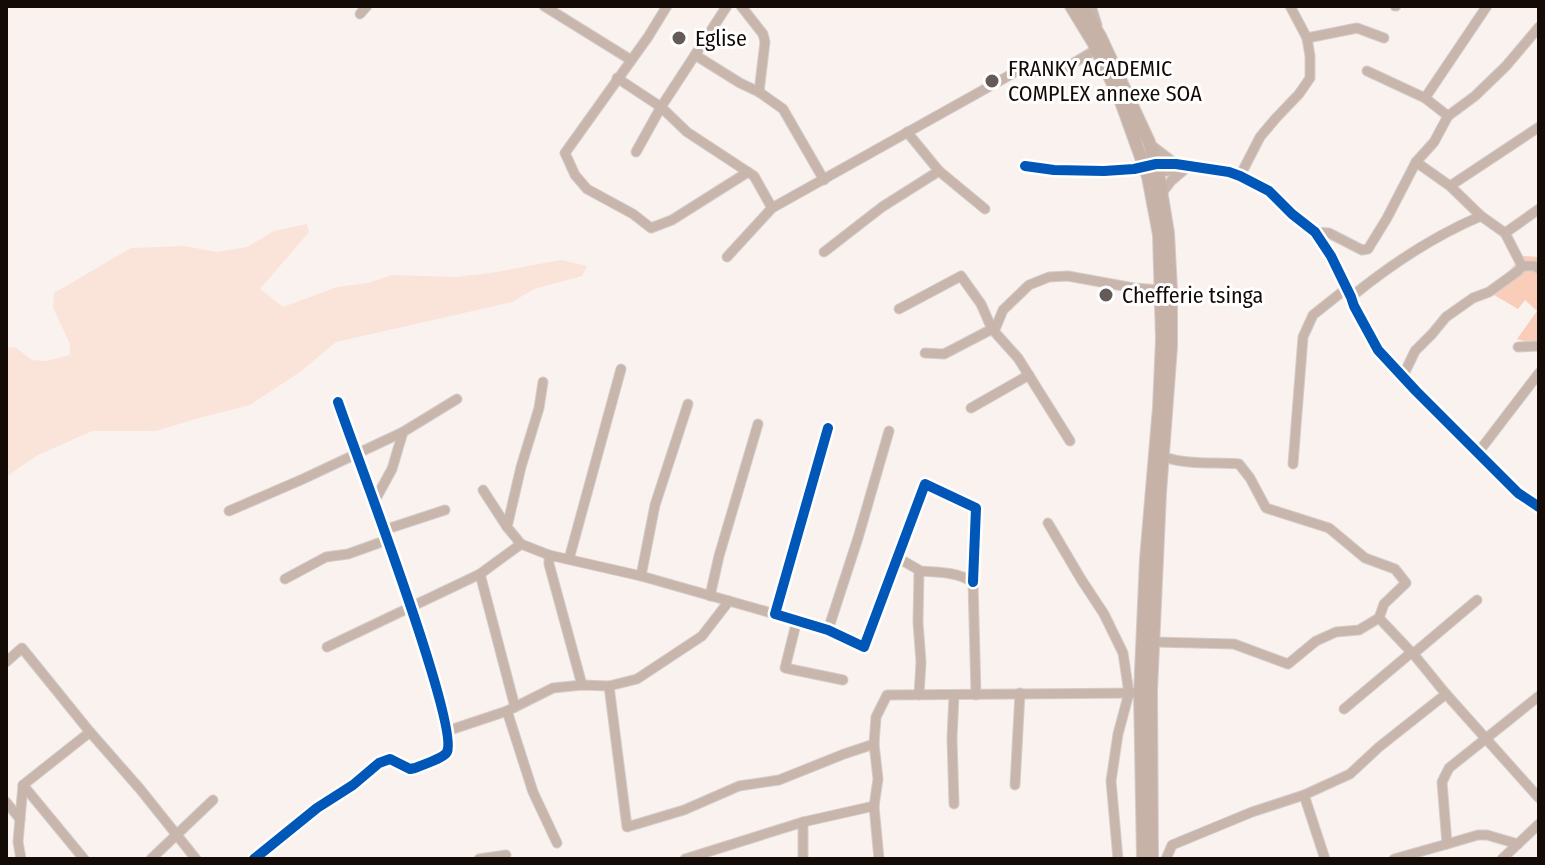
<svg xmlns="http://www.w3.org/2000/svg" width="1545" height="865" viewBox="0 0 1545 865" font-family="'Fira Sans Condensed',sans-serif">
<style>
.green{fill:#fae3d9}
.forest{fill:#f9cdb8}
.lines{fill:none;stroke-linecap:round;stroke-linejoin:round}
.minor-casing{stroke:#d4cecb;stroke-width:11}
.major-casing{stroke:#d4cecb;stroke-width:14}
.minor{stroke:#c8b5ac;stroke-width:9}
.major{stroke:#c7b2a8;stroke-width:12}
.cycleway-casing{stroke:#fff;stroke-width:15}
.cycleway{stroke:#0057b8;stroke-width:10}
.poi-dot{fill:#645b58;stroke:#fff;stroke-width:3}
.labels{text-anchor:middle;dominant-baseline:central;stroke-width:6;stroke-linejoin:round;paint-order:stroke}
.poi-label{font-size:22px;fill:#140a06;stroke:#fff;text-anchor:start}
</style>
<rect width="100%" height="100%" fill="#faf2ef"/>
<polygon class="green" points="307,224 309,232 260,289 283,307 337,287 368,283 392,275 455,277 491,273 561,260 587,266 582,276 534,289 512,302 336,342 300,372 250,405 199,418 156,431 92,431 36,456 6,477 6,348 15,347 32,360 46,361 70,355 70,344 53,308 54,293 131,248 185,246 216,252 247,247 274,231"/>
<polygon class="forest" points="1523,256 1539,257 1539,346 1517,339 1537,311 1525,300 1518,309 1489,292"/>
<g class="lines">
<defs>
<g id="minor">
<polyline points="544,6 631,60"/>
<polyline points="667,6 648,37 565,153 575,175 587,189 633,214 651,228 672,220 748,172"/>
<polyline points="727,6 661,107 687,132 754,176 772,208"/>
<polyline points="741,6 763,34 765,42 759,92"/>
<polyline points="1091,6 1097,25"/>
<polyline points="1395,6 1396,6"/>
<polyline points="360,14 367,6"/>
<polyline points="1307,38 1357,28 1384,38"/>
<polyline points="695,55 740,83 759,92 783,109 824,180"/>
<polyline points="617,78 661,107 636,152"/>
<polyline points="1425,98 1487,6"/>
<polyline points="1448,116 1475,96 1506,66 1539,27"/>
<polyline points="907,132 939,171 985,209"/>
<polyline points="1150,144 1176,164"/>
<polyline points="1025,166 1054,170 1104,171 1134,169 1156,164 1176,164 1229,172 1240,176 1269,191 1292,214 1315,232 1331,256 1351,297 1354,306 1378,350 1416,391 1518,493 1539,507"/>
<polyline points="1152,173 1185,169"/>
<polyline points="1240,176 1260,137 1276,118 1299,94 1310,78 1310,56 1307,38 1290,6"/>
<polyline points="1450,186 1539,127"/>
<polyline points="1162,193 1171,181 1184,170"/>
<polyline points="1315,232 1329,233 1362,250 1368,249 1387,218 1416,162 1434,142 1448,116 1425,98 1367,71"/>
<polyline points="1505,233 1539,209"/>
<polyline points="824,252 882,207 939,171"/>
<polyline points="727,257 772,208 1019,70 1057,73 1097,49"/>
<polyline points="1522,266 1535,266 1539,269"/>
<path d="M1351,297C1389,266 1436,235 1481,216"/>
<polyline points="899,309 961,276 981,304 992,329 1018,358 1070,441"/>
<polyline points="1518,347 1539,346"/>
<polyline points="925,353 944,354 996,327 1003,310 1029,285 1049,277 1068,276 1134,288 1161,290"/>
<polyline points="1403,376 1415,351 1432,334 1446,317 1473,298 1489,292 1518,271 1522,266 1505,233 1481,216 1450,186 1416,162"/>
<polyline points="971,408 1029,375"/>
<polyline points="828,428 775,614 828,630 864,647 925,484 976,508 973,582"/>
<polyline points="1477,454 1539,373"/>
<path d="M1164,457C1188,465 1214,462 1239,464L1250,478L1266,508L1329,528L1365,558L1395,569L1406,583L1384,604L1379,618"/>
<polyline points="1293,464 1303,337 1313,315 1347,288"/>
<polyline points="483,490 507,527"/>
<polyline points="374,502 392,469 403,432"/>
<polyline points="229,511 303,479 403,432 457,399"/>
<polyline points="1048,523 1081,579 1104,614 1123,653 1129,693 1118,734 1111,781 1118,859"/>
<polyline points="384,530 445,510"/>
<polyline points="521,544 507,527 521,467 539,408 543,382"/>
<polyline points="549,555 549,564 582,685"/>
<polyline points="898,558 919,570 918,622 921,662 919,695"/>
<polyline points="569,559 621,369"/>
<path d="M919,571C938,572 957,572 973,582L976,695"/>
<polyline points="480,574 515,707"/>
<polyline points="641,576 655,505 688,404"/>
<polyline points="285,579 326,557 348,554 387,540"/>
<polyline points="710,596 719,556 758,424"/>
<polyline points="797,620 785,668 843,680"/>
<polyline points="828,630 858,538 889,431"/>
<polyline points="1154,642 1234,644 1288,664 1316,641 1336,632 1359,630 1379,618 1415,656 1446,694 1539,798"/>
<polyline points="327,647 480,574 521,544 549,555 641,576 775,614"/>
<polyline points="1413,654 1477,600"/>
<polyline points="6,662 22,648 90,732 140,789 196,859"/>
<polyline points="609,686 627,827 684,810 739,786 779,780 844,754 874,744"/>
<polyline points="1344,709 1412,652"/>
<polyline points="507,711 533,792 557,843"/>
<polyline points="447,731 507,711 553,688 582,685 609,686 637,679 702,636 729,601"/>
<polyline points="23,785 84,859"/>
<polyline points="1015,785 1020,693"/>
<polyline points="1304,795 1350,774 1379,747 1446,694"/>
<polyline points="6,802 20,819"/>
<polyline points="954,804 952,738 954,695"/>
<polyline points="874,806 879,859"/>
<polyline points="803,822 803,859"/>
<polyline points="1518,844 1487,835 1478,835 1447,844 1442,782 1449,768 1539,696"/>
<polyline points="21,859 18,842 23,785 90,732"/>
<polyline points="151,859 213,800"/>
<path d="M254,859L317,808L353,785L379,763L390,759L410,769L415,768C422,765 444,758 447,752C460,725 353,447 338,402"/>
<polyline points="479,859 506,855"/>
<polyline points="685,859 803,822 874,806 878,779 874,744 876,717 887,695 1140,693"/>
<polyline points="1166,859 1172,845 1252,812 1304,795 1325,859"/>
<polyline points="1394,859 1447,844"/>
<polyline points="1502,859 1539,824"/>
</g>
<g id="major">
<polyline points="1071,6 1093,42 1120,99 1148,177 1159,235 1162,339 1159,407 1146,559 1140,693 1143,859"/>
<polyline points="1082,6 1100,36 1149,142 1158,172 1168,233 1171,289 1171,347 1160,493 1151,691 1152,859"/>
</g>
</defs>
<use href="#minor" class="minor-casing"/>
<use href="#major" class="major-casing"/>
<use href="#minor" class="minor"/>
<use href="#major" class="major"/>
<defs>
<g id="cycleway">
<polyline points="1025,166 1054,170 1104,171 1134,169 1156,164 1176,164 1229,172 1240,176 1269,191 1292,214 1315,232 1331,256 1351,297 1354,306 1378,350 1416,391 1518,493 1539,507"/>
<polyline points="828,428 775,614 828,630 864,647 925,484 976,508 973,582"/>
<path d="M254,859L317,808L353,785L379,763L390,759L410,769L415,768C422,765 444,758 447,752C460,725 353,447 338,402"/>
</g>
</defs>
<use href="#cycleway" class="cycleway-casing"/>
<use href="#cycleway" class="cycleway"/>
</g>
<g class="poi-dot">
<circle cx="679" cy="38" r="8"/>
<circle cx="992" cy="81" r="8"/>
<circle cx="1106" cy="295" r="8"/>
</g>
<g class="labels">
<g class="poi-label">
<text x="695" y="38">Eglise</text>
<text x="1008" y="68">FRANKY ACADEMIC<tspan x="1008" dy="25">COMPLEX annexe SOA</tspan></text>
<text x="1122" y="295">Chefferie tsinga</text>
</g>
</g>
<rect width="1545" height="865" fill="none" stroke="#140a06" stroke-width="16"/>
</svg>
